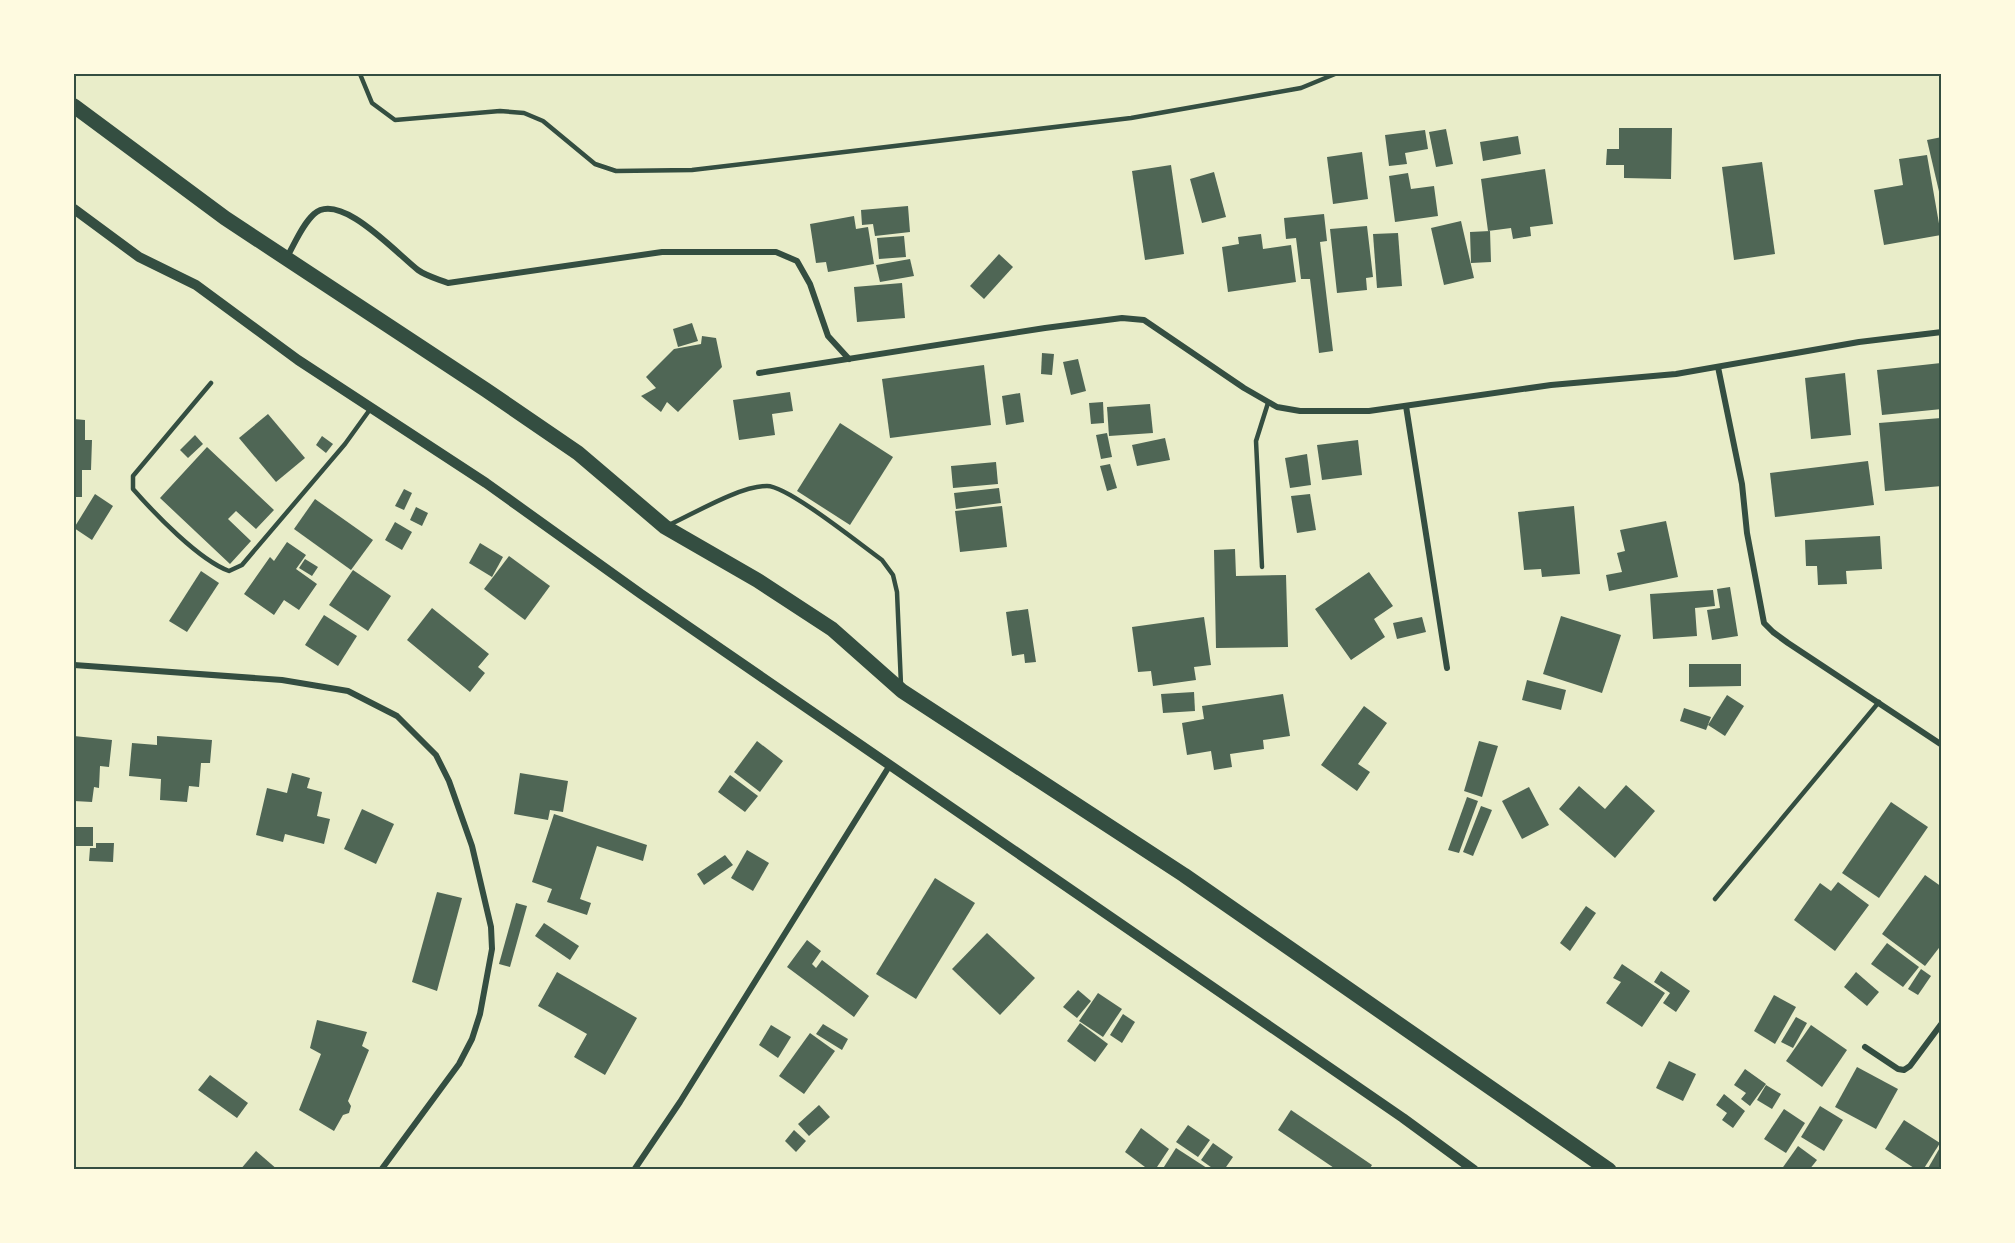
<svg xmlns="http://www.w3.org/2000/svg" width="2015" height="1243" viewBox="0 0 2015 1243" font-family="'Work Sans',sans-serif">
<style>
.building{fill:#4f6655}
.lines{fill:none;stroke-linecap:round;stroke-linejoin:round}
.service{stroke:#344e41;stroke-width:4.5}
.minor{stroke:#344e41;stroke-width:6}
.tertiary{stroke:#344e41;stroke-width:10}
.primary{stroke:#344e41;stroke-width:15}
.neatline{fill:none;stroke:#344e41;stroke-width:2}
</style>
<rect width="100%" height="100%" fill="#e9edc9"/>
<g class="building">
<polygon points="1619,128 1672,128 1671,179 1624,178 1624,165 1606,165 1607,149 1619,149"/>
<polygon points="1446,129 1453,164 1436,167 1429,132"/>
<polygon points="1425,130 1428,149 1405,153 1407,164 1389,166 1385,135"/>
<polygon points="1518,136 1521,154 1483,161 1480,142"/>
<polygon points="1942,137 1942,200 1941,200 1927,140"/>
<polygon points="1362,152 1368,199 1333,204 1327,157"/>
<polygon points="1927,155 1941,235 1884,245 1874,190 1903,185 1899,159"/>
<polygon points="1762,162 1775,254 1734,260 1722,167"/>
<polygon points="1171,165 1184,254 1145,260 1132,171"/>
<polygon points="1545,169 1553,224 1530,227 1531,236 1513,239 1511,228 1488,231 1481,179"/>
<polygon points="1214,172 1226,217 1202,223 1190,179"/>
<polygon points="1408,173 1411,189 1434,186 1438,216 1395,222 1389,176"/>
<polygon points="908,206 910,232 875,236 873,224 862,225 861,210"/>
<polygon points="1324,214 1327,241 1320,242 1333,351 1319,353 1310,279 1301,279 1296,238 1286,239 1284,218"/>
<polygon points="854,216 856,229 868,227 874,264 828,272 826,262 816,263 810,224"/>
<polygon points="1461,221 1474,278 1444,285 1431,228"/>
<polygon points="1367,226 1373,277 1366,278 1367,290 1337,293 1330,229"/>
<polygon points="1490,231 1491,262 1471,263 1470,232"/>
<polygon points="1398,233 1402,286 1377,288 1373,234"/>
<polygon points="1261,234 1263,249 1291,245 1296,282 1228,292 1222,247 1239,244 1238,237"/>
<polygon points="904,236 906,257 879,259 877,238"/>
<polygon points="999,254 1013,267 984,299 970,286"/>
<polygon points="910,259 914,276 880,282 876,265"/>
<polygon points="902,283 905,318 857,322 854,287"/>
<polygon points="692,323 698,341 678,347 673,329"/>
<polygon points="702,336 716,338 722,367 678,412 667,402 661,412 641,396 656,388 646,377 674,349 701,344"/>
<polygon points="1042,353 1054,354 1052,375 1041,374"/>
<polygon points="1078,359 1086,391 1071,395 1063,362"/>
<polygon points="1941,363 1942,409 1882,415 1877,370"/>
<polygon points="984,365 991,425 890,438 882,379"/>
<polygon points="1845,373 1851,435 1811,439 1805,378"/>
<polygon points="790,392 793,411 772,414 775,435 739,440 733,400"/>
<polygon points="1020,393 1024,422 1006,425 1002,396"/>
<polygon points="1103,402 1104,423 1091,424 1089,403"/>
<polygon points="1150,404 1153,433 1109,436 1107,407"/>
<polygon points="268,414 305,458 276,482 239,438"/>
<polygon points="1941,418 1942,486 1885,491 1879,423"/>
<polygon points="74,419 85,420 85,440 92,440 91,470 82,470 82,497 74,497"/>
<polygon points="840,423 893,457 850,525 797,491"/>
<polygon points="1107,433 1112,457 1101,459 1096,435"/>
<polygon points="195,435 203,444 188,458 180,450"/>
<polygon points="322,436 333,444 326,453 316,445"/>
<polygon points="1165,438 1170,460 1137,466 1132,445"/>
<polygon points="1358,440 1362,475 1322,480 1317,445"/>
<polygon points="207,447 274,510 256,529 236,511 228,519 251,541 230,564 160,498"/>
<polygon points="1307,454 1311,485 1290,488 1285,458"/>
<polygon points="1868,461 1874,505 1775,517 1770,473"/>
<polygon points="996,462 998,484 953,488 951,466"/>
<polygon points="1110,464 1117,488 1107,491 1100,466"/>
<polygon points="999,488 1001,503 956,509 954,493"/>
<polygon points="404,489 412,493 404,510 395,506"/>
<polygon points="95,494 113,506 92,540 74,528"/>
<polygon points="1310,494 1316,530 1297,533 1291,496"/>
<polygon points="315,499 373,540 351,570 294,529"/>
<polygon points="1002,506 1007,547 960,552 955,511"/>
<polygon points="1574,506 1580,574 1542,577 1541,569 1524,570 1518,512"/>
<polygon points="416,507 428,513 422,526 410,520"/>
<polygon points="1666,521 1678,577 1609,591 1606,575 1622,572 1617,553 1625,551 1620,530"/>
<polygon points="395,522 412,532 402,550 385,540"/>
<polygon points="1880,536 1882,569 1846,571 1847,584 1818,585 1817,566 1806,566 1805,540"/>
<polygon points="287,542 306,555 296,569 317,584 299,610 284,600 274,615 244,594 270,557 274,561"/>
<polygon points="480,543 503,557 492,577 469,563"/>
<polygon points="1235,549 1236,576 1286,575 1288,647 1216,648 1214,550"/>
<polygon points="509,556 550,586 525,620 484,589"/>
<polygon points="305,559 318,567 312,576 299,568"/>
<polygon points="353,570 391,596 368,631 329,605"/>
<polygon points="201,571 219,583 187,632 169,621"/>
<polygon points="1369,572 1393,606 1374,619 1385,637 1351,660 1315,609"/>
<polygon points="1730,587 1738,636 1712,640 1707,610 1720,608 1717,589"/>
<polygon points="1713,590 1715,606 1695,608 1697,636 1653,639 1650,594"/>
<polygon points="432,608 489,654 478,667 485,673 470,692 407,640"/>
<polygon points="1028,609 1036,662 1025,663 1024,654 1012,656 1006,612"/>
<polygon points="324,615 357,636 338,666 305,645"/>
<polygon points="1561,616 1621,635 1602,693 1543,674"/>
<polygon points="1204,617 1211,665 1194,667 1196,680 1153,686 1151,671 1138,672 1132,627"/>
<polygon points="1422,617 1426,632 1397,639 1393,623"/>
<polygon points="1689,664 1741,664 1741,686 1689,687"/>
<polygon points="1527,680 1566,690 1561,710 1522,700"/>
<polygon points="1194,692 1195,711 1163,713 1161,694"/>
<polygon points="1283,694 1290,736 1263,740 1264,749 1230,754 1232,767 1214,770 1211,751 1187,755 1182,723 1204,719 1202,706"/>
<polygon points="1727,695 1744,706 1725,736 1708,725"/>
<polygon points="1364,706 1387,723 1358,764 1370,772 1357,791 1321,765"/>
<polygon points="1684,708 1711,717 1706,730 1680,721"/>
<polygon points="74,736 112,740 109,767 100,766 99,788 94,787 92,802 74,801"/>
<polygon points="157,736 212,740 210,763 201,763 199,787 189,786 187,802 160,800 161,779 129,776 132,743 157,745"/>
<polygon points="757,741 783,761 760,792 734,772"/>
<polygon points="1479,741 1498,746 1482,797 1464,791"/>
<polygon points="292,773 310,778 307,788 322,792 317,816 330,819 324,844 285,834 283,842 256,835 267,788 287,793"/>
<polygon points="520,773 568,781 563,812 550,810 548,820 514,814"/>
<polygon points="730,775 758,796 745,812 718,792"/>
<polygon points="1626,785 1655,811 1615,858 1559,809 1579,786 1605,809"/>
<polygon points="1529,787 1549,825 1522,839 1502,801"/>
<polygon points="1467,797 1478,801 1459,853 1448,850"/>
<polygon points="1891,802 1928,827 1879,898 1842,873"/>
<polygon points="1481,806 1492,810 1473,856 1463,852"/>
<polygon points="362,809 394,824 376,864 344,849"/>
<polygon points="554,814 647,845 643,861 597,846 580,899 591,903 587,915 547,902 552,889 532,882"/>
<rect x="74" y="827" width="19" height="19"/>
<polygon points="96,843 114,843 113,862 89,861 90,848 96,848"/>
<polygon points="747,850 769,863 753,891 731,878"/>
<polygon points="725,855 733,865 704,885 697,874"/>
<polygon points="1925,875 1942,887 1942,944 1925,966 1882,934"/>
<polygon points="935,878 975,903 916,999 876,974"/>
<polygon points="1838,882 1869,905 1835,951 1794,920 1820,883 1831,891"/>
<polygon points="437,892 462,898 437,991 412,982"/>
<polygon points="516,903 527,906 510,967 499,964"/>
<polygon points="1586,906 1596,913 1570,951 1560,943"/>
<polygon points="544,923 579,946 570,960 535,936"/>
<polygon points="987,933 1035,978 1000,1015 952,969"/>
<polygon points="807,940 821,951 812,964 816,968 822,960 869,996 854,1017 787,967"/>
<polygon points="1887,943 1919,967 1903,987 1871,964"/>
<polygon points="1622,964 1665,993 1642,1027 1606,1003 1621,982 1613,978"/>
<polygon points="1921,969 1931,976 1918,995 1908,989"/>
<polygon points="1661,971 1690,991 1676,1012 1663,1003 1670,993 1654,982"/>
<polygon points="557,972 637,1018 605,1075 574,1057 587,1034 538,1006"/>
<polygon points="1856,972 1879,992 1867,1006 1844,987"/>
<polygon points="1078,990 1091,1001 1077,1018 1063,1007"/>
<polygon points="1098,993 1122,1009 1103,1037 1079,1021"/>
<polygon points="1774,995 1796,1007 1775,1044 1754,1031"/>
<polygon points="1123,1014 1135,1022 1122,1043 1110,1035"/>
<polygon points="1796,1017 1807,1023 1793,1048 1781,1042"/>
<polygon points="317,1020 367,1032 362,1046 369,1050 348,1101 351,1106 349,1113 343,1115 334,1131 299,1110 321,1054 310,1048"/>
<polygon points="1080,1023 1108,1044 1095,1062 1067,1041"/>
<polygon points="823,1024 848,1039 842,1050 816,1034"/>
<polygon points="771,1025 791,1037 778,1058 759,1045"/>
<polygon points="1811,1025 1847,1050 1822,1087 1786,1061"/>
<polygon points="810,1033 835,1051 804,1094 779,1076"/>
<polygon points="1669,1061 1696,1074 1683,1101 1656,1088"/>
<polygon points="1857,1067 1898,1089 1876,1129 1835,1107"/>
<polygon points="1745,1069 1766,1084 1750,1106 1741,1099 1746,1093 1734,1085"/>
<polygon points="210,1075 248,1103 237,1118 198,1090"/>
<polygon points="1766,1085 1781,1094 1772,1109 1757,1100"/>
<polygon points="1724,1094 1745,1111 1733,1128 1722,1120 1727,1113 1716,1105"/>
<polygon points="819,1105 830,1117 809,1136 798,1124"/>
<polygon points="1820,1106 1843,1120 1824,1151 1801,1137"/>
<polygon points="1784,1109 1805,1123 1786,1153 1764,1139"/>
<polygon points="1291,1110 1372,1165 1369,1170 1337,1170 1278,1130"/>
<polygon points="1904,1120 1940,1143 1923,1170 1917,1170 1885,1149"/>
<polygon points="1188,1125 1210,1140 1198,1157 1176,1142"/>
<polygon points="1141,1128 1169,1149 1155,1170 1149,1170 1125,1152"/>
<polygon points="794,1130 806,1141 796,1152 785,1141"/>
<polygon points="1213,1143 1233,1157 1224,1170 1215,1170 1201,1160"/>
<polygon points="1942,1144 1942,1170 1927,1170"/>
<polygon points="1798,1146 1817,1160 1809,1170 1781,1170"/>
<polygon points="1176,1148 1210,1170 1162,1170"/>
<polygon points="256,1151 278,1170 240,1170"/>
</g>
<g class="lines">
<g class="service">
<polyline points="360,74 372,103 395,120 500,111 524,113 543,121 595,164 616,171 692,170 1131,118 1301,88 1335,74"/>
<path d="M211,383L133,476V489C155,514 199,560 229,571L242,565L345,444L371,408"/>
<path d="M669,525C695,513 740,486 767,486C788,486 861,545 882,560L893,575L897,592L901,685"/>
<polyline points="1262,567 1256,441 1268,403"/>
<polyline points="1715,899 1879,702"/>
</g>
<g class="minor">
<path d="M287,257C295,243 302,225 314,214C340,190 398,255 418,270C426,276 438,279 448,283L662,252H776L797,261L810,284L828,336L849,359"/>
<polyline points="1718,367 1742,484 1747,533 1764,623 1773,632 1788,643 1942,745"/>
<polyline points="759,373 1045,328 1122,318 1144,320 1244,388 1277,407 1300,411 1369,411 1551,385 1676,374 1859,342 1942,332"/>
<polyline points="1406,406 1447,668"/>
<polyline points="74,665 282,680 348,691 397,716 436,755 449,781 472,846 491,927 492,949 480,1014 472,1039 459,1064 381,1170"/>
<polyline points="1865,1047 1898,1069 1904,1070 1910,1066 1942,1023"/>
<polyline points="634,1170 680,1102 890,765"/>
</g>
<polyline class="tertiary" points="74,209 139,257 196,285 298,360 486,483 641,594 1403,1118 1474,1170"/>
<polyline class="primary" points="74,106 225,218 486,390 578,453 665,527 757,580 832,629 902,691 1184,875 1609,1170"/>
</g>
<rect width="2015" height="1243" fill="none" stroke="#fefae0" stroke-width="150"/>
<rect x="75" y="75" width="1865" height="1093" class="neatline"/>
</svg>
